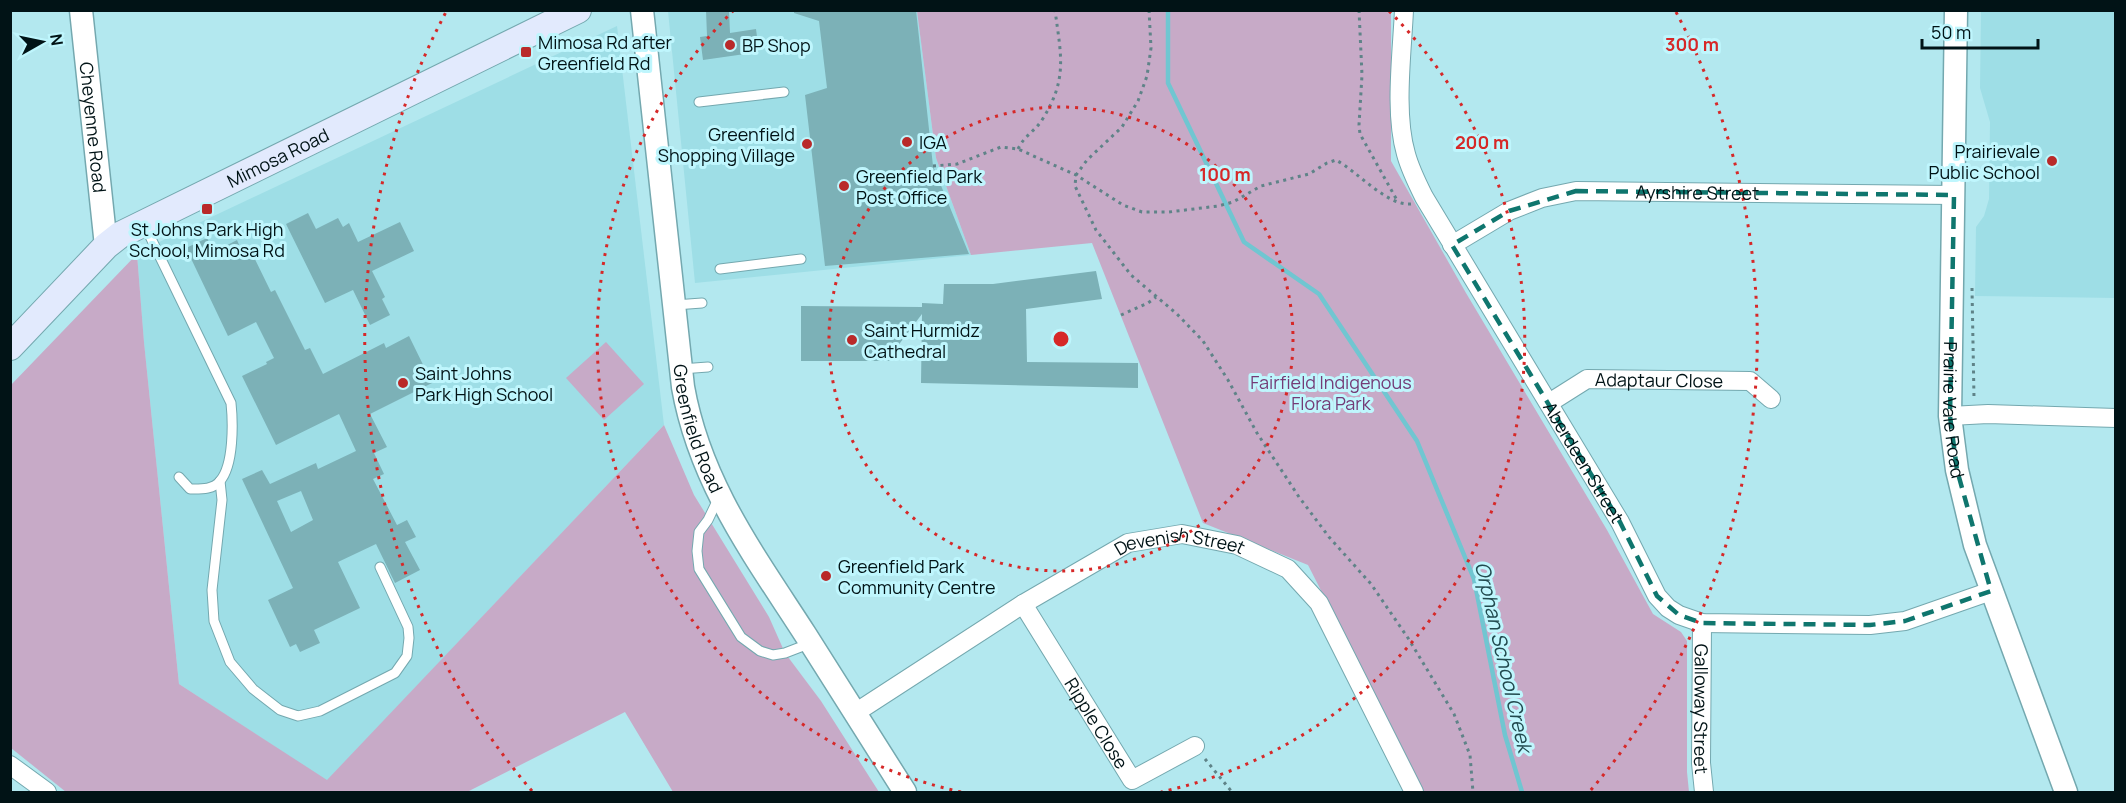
<svg xmlns="http://www.w3.org/2000/svg" width="2126" height="803" viewBox="0 0 2126 803" font-family="Manrope,sans-serif">
<style>
.built{fill:#9edee6}
.green{fill:#c7aac7}
.lines{fill:none;stroke-linecap:round;stroke-linejoin:round}
.stream{stroke:#70c6d1;stroke-width:4.5}
.building{fill:#7cb1b7;fill-rule:evenodd}
.service-casing{stroke:#74a8af;stroke-width:11}
.minor-casing{stroke:#74a8af;stroke-width:20}
.tertiary-casing{stroke:#74a8af;stroke-width:25}
.secondary-casing{stroke:#74a8af;stroke-width:28}
.path{stroke:#5f8388;stroke-width:3;stroke-dasharray:3 4.5;stroke-linecap:butt}
.service{stroke:#fff;stroke-width:9}
.minor{stroke:#fff;stroke-width:18}
.tertiary{stroke:#fff;stroke-width:22}
.secondary{stroke:#e2eafd;stroke-width:26}
.marked{fill:none;stroke:#0f766e;stroke-width:4.5;stroke-dasharray:12 8;stroke-linejoin:round}
.ring{fill:none;stroke:#d62828;stroke-width:3;stroke-dasharray:3 6}
.poi-dot{fill:#b92a2a;stroke:#bff6fd;stroke-width:2}
.labels{text-anchor:middle;dominant-baseline:central;stroke-width:6;stroke-linejoin:round;paint-order:stroke}
.poi-label{font-size:18px;fill:#011316;stroke:#bff6fd;text-anchor:start}
.street-label{font-size:18px;fill:#011316;stroke:#bff6fd}
.park-label{font-size:18px;fill:#743b76;stroke:#bff6fd}
.water-label{font-size:20px;font-style:italic;fill:#21494e;stroke:#bff6fd}
.centre{fill:#d62828;stroke:#bff6fd;stroke-width:3}
.ring-label{font-size:18px;text-anchor:middle;font-weight:bold;fill:#d62828;stroke:#bff6fd;stroke-width:6;stroke-linejoin:round;paint-order:stroke}
</style>
<rect width="100%" height="100%" fill="#b3e8ef"/>
<g class="built">
<polygon points="668,11 917,11 936,158 971,255 695,283"/>
<polygon points="1981,11 2115,11 2115,298 1975,296 1976,227 1984,216 1989,199 1990,122 1980,88"/>
<polygon points="617,26 664,425 327,781 179,684 144,342 137,254 167,238"/>
</g>
<g class="green">
<polygon points="917,11 1391,11 1391,161 1466,293 1607,530 1653,614 1681,632 1687,641 1687,772 1689,792 1424,792 1308,565 1203,523 1092,243 971,255 936,158"/>
<polygon points="137,254 144,342 179,684 327,780 664,425 694,495 769,617 785,653 821,701 879,792 673,792 625,712 467,792 66,792 11,748 10,386"/>
<polygon points="606,342 644,384 604,420 566,378"/>
</g>
<g class="lines">
<polyline class="stream" points="1168,10 1168,83 1244,242 1319,294 1417,441 1474,579 1505,735 1522,792"/>
</g>
<g class="building">
<polygon points="706,10 729,10 730,33 756,29 759,52 703,60 700,37 707,36"/>
<polygon points="794,10 916,10 933,166 969,254 825,266 805,95 827,88 819,21 794,13"/>
<polygon points="308,213 316,229 338,218 343,227 349,223 358,242 400,222 414,251 372,271 385,297 382,299 390,315 370,325 353,290 325,303 286,224"/>
<path d="M207,238L214,252L237,240L242,252L251,251L271,292L275,290L305,350L310,348L323,374L384,343L386,348L409,336L432,383L370,414L387,447L374,453L384,474L373,479L397,525L407,520L416,537L405,542L420,570L395,583L376,544L338,562L360,608L314,630L320,643L300,652L296,644L290,647L268,600L293,588L242,479L262,470L270,484L316,463L318,469L356,451L339,414L276,445L242,376L267,364L266,362L274,358L256,322L228,336L186,248ZM301,491L313,520L291,532L277,501Z"/>
<polygon points="1096,271 1102,299 1026,309 1027,362 1138,363 1138,388 921,383 922,314 897,347 896,361 801,361 801,306 922,307 922,303 943,304 944,284 993,284"/>
</g>
<g class="lines">
<defs>
<g id="service">
<polyline points="699,102 784,92"/>
<path d="M144,224L231,403C233,422 234,465 220,481C213,490 200,489 190,489L179,477"/>
<polyline points="720,269 801,259"/>
<polyline points="675,305 702,303"/>
<polyline points="681,369 708,367"/>
<polyline points="220,481 222,500 212,590 214,621 230,662 253,689 280,710 298,716 320,711 395,673 407,656 409,638 408,627 380,567"/>
<polyline points="719,497 708,520 699,532 697,551 699,569 741,637 760,651 773,655 785,653 811,643"/>
</g>
<g id="minor">
<path id="s1" d="M1404,10C1402,54 1394,113 1406,154C1410,169 1417,183 1424,197L1620,522L1657,596L1668,608L1679,615L1702,623L1870,625L1905,621L1991,591"/>
<path id="s2" d="M1452,245L1509,211L1542,198L1576,191L1954,195"/>
<path id="s3" d="M1549,403L1587,379L1750,381L1771,399"/>
<polyline points="1950,416 1988,414 2116,418"/>
<path id="s4" d="M1023,604L1132,780L1195,746"/>
<path id="s5" d="M1702,623L1701,763L1704,792"/>
<path id="s6" d="M855,713L1023,604L1128,543L1182,534L1237,545L1288,569L1319,603L1414,792"/>
<polyline points="10,765 47,792"/>
</g>
<g id="tertiary">
<path id="s7" d="M81,10L106,246"/>
<path id="s8" d="M642,10L683,387C700,483 754,555 805,634C839,687 872,740 905,792"/>
<path id="s9" d="M1956,10L1950,416L1957,470L1975,545L2066,792"/>
</g>
<g id="secondary">
<path id="s10" d="M10,347L106,246L120,235L578,10"/>
</g>
</defs>
<use href="#service" class="service-casing"/>
<use href="#minor" class="minor-casing"/>
<use href="#tertiary" class="tertiary-casing"/>
<use href="#secondary" class="secondary-casing"/>
<g class="path">
<polyline points="1149,10 1151,48 1147,76 1138,101 1122,127 1087,160 1076,175 1075,186 1096,230 1131,275 1177,314 1203,341 1228,380 1257,433 1299,497 1329,537 1371,584 1408,638 1454,714 1470,755 1473,792"/>
<polyline points="1359,10 1362,75 1359,125 1360,134 1398,202"/>
<path d="M1018,149C1024,136 1035,131 1042,120C1068,79 1061,56 1055,10"/>
<path d="M933,166L957,164L1001,147L1018,149L1076,175L1123,205L1142,212H1169L1218,206L1233,202L1261,186L1309,174L1327,163L1336,160C1358,172 1387,206 1411,204"/>
<polyline points="1972,288 1974,398"/>
<polyline points="1121,315 1148,303 1156,297"/>
<polyline points="1205,759 1232,792"/>
</g>
<use href="#service" class="service"/>
<use href="#minor" class="minor"/>
<use href="#tertiary" class="tertiary"/>
<use href="#secondary" class="secondary"/>
</g>
<path class="marked" d="M1576,191L1954,195L1950,416L1957,470L1991,591L1905,621L1870,625L1702,623L1679,615L1657,596L1620,522L1452,245L1509,211Z"/>
<g class="ring">
<circle cx="1061" cy="339" r="232"/>
<path d="M961 792A464 464 0 0 1 733 11M1389 11A464 464 0 0 1 1161 792"/>
<path d="M532 791A696 696 0 0 1 446 12M1676 12A696 696 0 0 1 1590 791"/>
</g>
<g class="poi-dot">
<circle cx="730" cy="45" r="6"/>
<rect x="520" y="46" width="12" height="12" rx="3"/>
<circle cx="907" cy="142" r="6"/>
<circle cx="807" cy="144" r="6"/>
<circle cx="2052" cy="161" r="6"/>
<circle cx="844" cy="186" r="6"/>
<rect x="201" y="203" width="12" height="12" rx="3"/>
<circle cx="852" cy="340" r="6"/>
<circle cx="403" cy="383" r="6"/>
<circle cx="826" cy="576" r="6"/>
</g>
<g class="labels">
<g class="poi-label">
<text x="538" y="42">Mimosa Rd after<tspan x="538" dy="21">Greenfield Rd</tspan></text>
<text x="742" y="45">BP Shop</text>
<text x="795" y="134" text-anchor="end">Greenfield<tspan x="795" dy="21">Shopping Village</tspan></text>
<text x="919" y="142">IGA</text>
<text x="2040" y="151" text-anchor="end">Prairievale<tspan x="2040" dy="21">Public School</tspan></text>
<text x="856" y="176">Greenfield Park<tspan x="856" dy="21">Post Office</tspan></text>
<text x="207" y="229" text-anchor="middle">St Johns Park High<tspan x="207" dy="21">School, Mimosa Rd</tspan></text>
<text x="864" y="330">Saint Hurmidz<tspan x="864" dy="21">Cathedral</tspan></text>
<text x="415" y="373">Saint Johns<tspan x="415" dy="21">Park High School</tspan></text>
<text x="838" y="566">Greenfield Park<tspan x="838" dy="21">Community Centre</tspan></text>
</g>
<g class="street-label">
<text stroke="none"><textPath href="#s7" startOffset="118">Cheyenne Road</textPath></text>
<text stroke="none"><textPath href="#s10" startOffset="333">Mimosa Road</textPath></text>
<text stroke="none"><textPath href="#s2" startOffset="258">Ayrshire Street</textPath></text>
<text stroke="none"><textPath href="#s3" startOffset="117">Adaptaur Close</textPath></text>
<text stroke="none"><textPath href="#s9" startOffset="400">Prairie Vale Road</textPath></text>
<text stroke="none"><textPath href="#s8" startOffset="423">Greenfield Road</textPath></text>
<text stroke="none"><textPath href="#s1" startOffset="501">Aberdeen Street</textPath></text>
<text stroke="none"><textPath href="#s6" startOffset="374">Devenish Street</textPath></text>
<text stroke="none"><textPath href="#s5" startOffset="86">Galloway Street</textPath></text>
<text stroke="none"><textPath href="#s4" startOffset="140">Ripple Close</textPath></text>
</g>
<g class="park-label">
<text x="1331" y="382">Fairfield Indigenous<tspan x="1331" dy="21">Flora Park</tspan></text>
</g>
<g class="water-label">
<text transform="translate(1504 657) rotate(77)">Orphan School Creek</text>
</g>
</g>
<circle cx="1061" cy="339" r="9" class="centre"/>
<g class="ring-label">
<text x="1692" y="51">300 m</text>
<text x="1482" y="149">200 m</text>
<text x="1225" y="181">100 m</text>
</g>
<rect width="2126" height="803" fill="none" stroke="#011316" stroke-width="24"/>
<g transform="translate(42 42) rotate(81)" stroke="#bff6fd" stroke-width="4.5" paint-order="stroke">
<path d="M0-4.5L10 22L0 15L-10 22Z" fill="#011316"/>
<text y="-9" font-size="16" font-weight="bold" text-anchor="middle" fill="#011316">N</text>
</g>
<path d="M1922 39v9h116v-9" fill="none" stroke="#011316" stroke-width="3"/>
<text x="1931" y="39" font-size="18" fill="#011316" stroke="#bff6fd" stroke-width="4.5" paint-order="stroke">50 m</text>
</svg>
